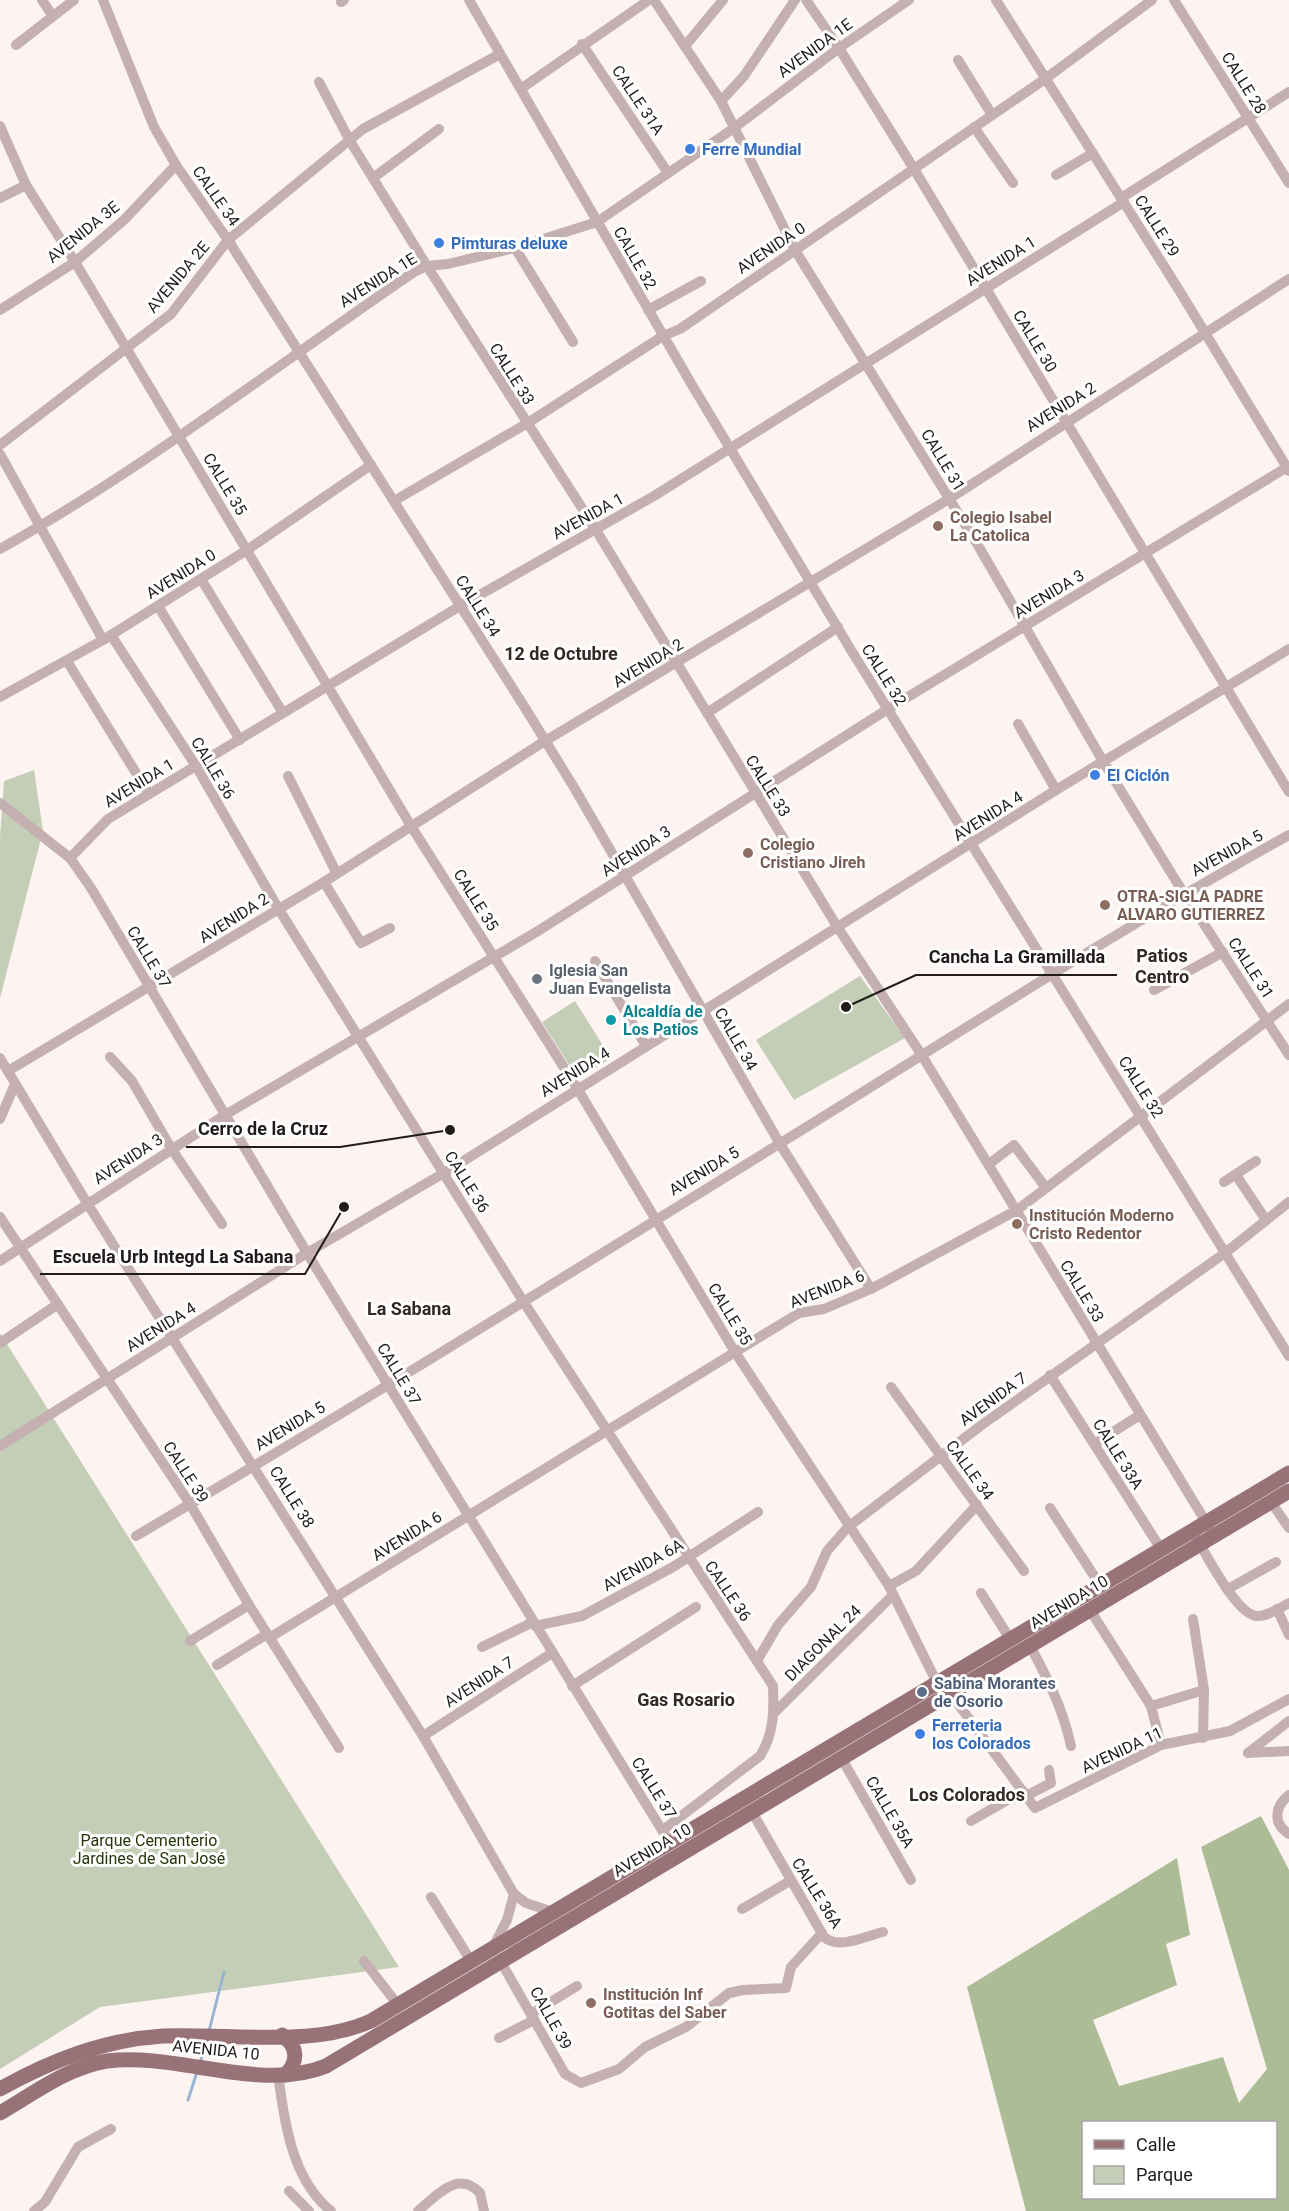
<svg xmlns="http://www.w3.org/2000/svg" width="1289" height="2211" viewBox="0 0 1289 2211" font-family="Roboto,sans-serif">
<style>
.green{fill:#c4ceb7}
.forest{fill:#acbc97;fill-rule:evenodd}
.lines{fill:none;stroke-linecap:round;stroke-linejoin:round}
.stream{stroke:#9ab4d3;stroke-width:3}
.minor{stroke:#c4afb1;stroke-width:10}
.primary{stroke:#977377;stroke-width:15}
.shop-dot{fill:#3f7fe0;stroke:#fff;stroke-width:2}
.education-dot{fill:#8d6e63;stroke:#fff;stroke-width:2}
.worship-dot{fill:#6b7280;stroke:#fff;stroke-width:2}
.culture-dot{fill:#0f9aa8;stroke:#fff;stroke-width:2}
.service-dot{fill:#5c6f8a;stroke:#fff;stroke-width:2}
.labels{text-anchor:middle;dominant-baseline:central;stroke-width:6;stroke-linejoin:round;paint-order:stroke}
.street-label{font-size:16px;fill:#211c1a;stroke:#fff}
.shop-label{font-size:16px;font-weight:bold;fill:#366cbe;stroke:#fff;text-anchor:start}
.education-label{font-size:16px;font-weight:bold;fill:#785e54;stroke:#fff;text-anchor:start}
.worship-label{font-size:16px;font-weight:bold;fill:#5b616d;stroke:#fff;text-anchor:start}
.culture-label{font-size:16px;font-weight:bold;fill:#0d838f;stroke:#fff;text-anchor:start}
.service-label{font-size:16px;font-weight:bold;fill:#4e5e75;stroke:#fff;text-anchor:start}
.park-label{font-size:16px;fill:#27350a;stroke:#fff}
.neighbourhood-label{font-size:18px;font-weight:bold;fill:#322824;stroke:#fff}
.leader{fill:none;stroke:#211c1a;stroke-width:2}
.callout-dot{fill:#211c1a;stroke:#fff;stroke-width:2}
.callout-label{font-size:18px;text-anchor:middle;font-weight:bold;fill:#211c1a;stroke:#fff;stroke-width:6;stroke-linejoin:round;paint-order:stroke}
</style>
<rect width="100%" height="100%" fill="#fdf4f1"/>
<g class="green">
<polygon points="34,770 43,831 0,998 0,837 4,781"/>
<polygon points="860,976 905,1038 794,1100 756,1040"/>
<polygon points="575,1001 611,1058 578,1079 542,1022"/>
<polygon points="0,1333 399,1967 100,2007 0,2069"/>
</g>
<path class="forest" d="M1261,1816L1289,1870V2211H1026L967,1987L1177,1858L1190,1935L1166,1944L1177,1985L1093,2020L1119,2086L1223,2057L1239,2103L1267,2069L1201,1847ZM1084,2122H1276V2198H1084Z"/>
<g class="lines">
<g class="stream">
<polyline points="209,2031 224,1972"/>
<polyline points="200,2063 207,2041"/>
<polyline points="188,2100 197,2072"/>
</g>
<g class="minor">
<polyline points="42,0 52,15"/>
<polyline points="103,0 154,127 176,165 228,240 527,711 575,789 780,1144 871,1289"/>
<polyline points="469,0 692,385 851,650 1289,1356"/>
<polyline points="654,0 721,101 795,250 976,542 1104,763 1176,881 1289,1055"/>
<polyline points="806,0 839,48 914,169 1289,792"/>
<polyline points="996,0 1179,290 1289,471"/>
<polyline points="1174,0 1289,183"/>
<polyline points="341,2 344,0"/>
<polyline points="582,44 668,173"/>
<polyline points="16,45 74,0"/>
<polyline points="685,46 723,0"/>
<polyline points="958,60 992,115"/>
<polyline points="319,82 350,141 427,266 596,530 838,928 921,1054 1209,1527"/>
<polyline points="522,88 649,0"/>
<polyline points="721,101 744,76 795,0"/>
<polyline points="0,126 26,185 75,262 411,826 577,1088 735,1352 889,1586 937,1683"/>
<polyline points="974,127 1013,183"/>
<polyline points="1056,175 1093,153"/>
<polyline points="373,178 439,129"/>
<polyline points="0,198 26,185"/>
<polyline points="1121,198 1289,92"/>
<polyline points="515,248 573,342"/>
<polyline points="0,310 75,262 124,220 176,165"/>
<polyline points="648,310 701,281"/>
<polyline points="0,445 171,314 228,240 363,129 500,54"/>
<polyline points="0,454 103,640"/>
<polyline points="394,501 526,424 663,336 680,329 1045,79 1152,0"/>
<path d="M0,549C145,468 277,365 414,272L427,266L448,264L515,248L597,222L734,128L839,48L909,0"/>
<polyline points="201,579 283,713"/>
<polyline points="158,606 240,740"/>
<path d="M111,635L196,766L278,908L523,1301L773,1686C774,1711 774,1734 760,1756L663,1830"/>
<polyline points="67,661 149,794"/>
<polyline points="0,697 103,640 247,550 371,465"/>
<polyline points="707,713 838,627"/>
<polyline points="1018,724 1056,790"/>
<polyline points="288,776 336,872"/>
<polyline points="0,803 70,858 91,888 307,1253 665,1835"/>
<polyline points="70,858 108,819 460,606 654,496 1124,202"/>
<polyline points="324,882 361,943 390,928"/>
<polyline points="595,961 646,1046"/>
<polyline points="1154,990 1223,952"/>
<polyline points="110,1057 132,1081 171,1148 222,1224"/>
<polyline points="0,1058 87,1203 423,1736 514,1894 526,1903 553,1912"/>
<polyline points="8,1071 324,882 545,741 949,499 1289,279"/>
<polyline points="0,1119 15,1084"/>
<polyline points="989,1164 1014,1145 1046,1188"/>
<polyline points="1236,1175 1266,1220"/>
<polyline points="1224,1182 1256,1161"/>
<polyline points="0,1217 190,1504 249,1605 339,1748"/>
<polyline points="0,1261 225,1115 538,931 888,709 1289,466"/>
<polyline points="0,1343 58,1304"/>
<polyline points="1050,1375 1161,1549"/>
<polyline points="891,1387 1024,1571"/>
<polyline points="1094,1444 1140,1415"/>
<polyline points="0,1446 307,1253 449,1170 1056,790 1289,649"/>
<polyline points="1271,1502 1289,1528"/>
<polyline points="1050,1508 1100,1585"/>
<path d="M136,1536C352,1409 565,1276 779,1144C948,1040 1115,931 1289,835"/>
<path d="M1197,1539C1207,1556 1238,1617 1258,1616C1268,1616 1280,1608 1289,1603"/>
<polyline points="889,1586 916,1571 977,1505"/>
<polyline points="1228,1589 1276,1562"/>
<polyline points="981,1593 1010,1639"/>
<polyline points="1277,1609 1289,1635"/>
<polyline points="1090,1610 1151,1706 1161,1745"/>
<polyline points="1193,1619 1204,1690 1203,1738"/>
<polyline points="535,1626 582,1616 673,1567 758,1512"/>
<polyline points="269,1638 799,1313 824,1309 871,1289 1017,1210 1289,1004"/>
<polyline points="190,1641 249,1605"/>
<path d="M1030,1646C1048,1679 1063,1709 1071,1746"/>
<polyline points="482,1647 533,1622"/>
<polyline points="757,1661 778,1625 811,1587 827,1551 848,1527 983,1424 1225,1253 1289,1202"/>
<polyline points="217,1665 267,1634"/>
<polyline points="572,1686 696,1607"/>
<polyline points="950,1693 1035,1808 1161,1745 1230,1731 1289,1699"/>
<polyline points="1151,1706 1204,1690"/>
<polyline points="774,1713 893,1595"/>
<polyline points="423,1736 552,1653"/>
<polyline points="1248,1753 1289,1721"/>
<polyline points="1248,1753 1289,1751"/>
<polyline points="842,1759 911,1880"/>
<path d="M1289,1795C1275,1806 1272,1823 1289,1834"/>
<polyline points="1026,1796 1051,1783 1049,1770"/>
<path d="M752,1812L824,1937C839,1950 866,1936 883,1932"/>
<polyline points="971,1821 1023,1791"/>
<polyline points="431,1897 471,1961"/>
<polyline points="742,1909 790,1881"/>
<polyline points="492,1949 507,1920 514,1894"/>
<polyline points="364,1961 398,2005"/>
<polyline points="501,1962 565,2074 581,2083 619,2069 645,2047 686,2027 729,1993 743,1990 786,1988 791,1967 822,1933"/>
<polyline points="531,2014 577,1986"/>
<polyline points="499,2038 534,2020"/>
<path d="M278,2074C284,2121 292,2180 331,2211"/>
<polyline points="289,2191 309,2211"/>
<polyline points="34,2211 45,2202 78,2147 111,2129"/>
<path d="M418,2211C436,2196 458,2169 480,2193L484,2211"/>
</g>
<g class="primary">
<path d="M282,2035C298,2046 299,2062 285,2075"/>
<path d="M0,2089C52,2060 103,2040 163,2036C229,2033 311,2048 371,2021L1289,1473"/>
<path d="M0,2113C33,2094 68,2067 107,2061C177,2052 260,2093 326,2066L1289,1491"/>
</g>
</g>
<g class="shop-dot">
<circle cx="690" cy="149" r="6"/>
<circle cx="439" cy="243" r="6"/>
<circle cx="1095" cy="775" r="6"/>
<circle cx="920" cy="1734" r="6"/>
</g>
<g class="education-dot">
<circle cx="938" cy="526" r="6"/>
<circle cx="748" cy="853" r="6"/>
<circle cx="1105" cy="905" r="6"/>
<circle cx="1017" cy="1224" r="6"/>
<circle cx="591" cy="2003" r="6"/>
</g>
<circle class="worship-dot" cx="537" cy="979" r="6"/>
<circle class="culture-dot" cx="611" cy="1020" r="6"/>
<circle class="service-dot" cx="922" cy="1692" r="6"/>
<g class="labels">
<g class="street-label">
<text transform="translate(815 48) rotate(-36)">AVENIDA 1E</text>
<text transform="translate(1244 83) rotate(58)">CALLE 28</text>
<text transform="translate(638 100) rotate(56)">CALLE 31A</text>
<text transform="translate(216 196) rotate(55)">CALLE 34</text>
<text transform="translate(1157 226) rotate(58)">CALLE 29</text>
<text transform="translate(83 232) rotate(-39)">AVENIDA 3E</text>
<text transform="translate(771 248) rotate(-34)">AVENIDA 0</text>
<text transform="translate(635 258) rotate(60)">CALLE 32</text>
<text transform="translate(1001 261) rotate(-32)">AVENIDA 1</text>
<text transform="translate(178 277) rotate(-50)">AVENIDA 2E</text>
<text transform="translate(378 280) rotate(-32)">AVENIDA 1E</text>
<text transform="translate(1035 341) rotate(59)">CALLE 30</text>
<text transform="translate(512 374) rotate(58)">CALLE 33</text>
<text transform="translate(1061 407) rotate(-32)">AVENIDA 2</text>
<text transform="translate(943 460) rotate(59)">CALLE 31</text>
<text transform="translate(225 484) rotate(59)">CALLE 35</text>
<text transform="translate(588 516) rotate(-29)">AVENIDA 1</text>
<text transform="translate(181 574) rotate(-32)">AVENIDA 0</text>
<text transform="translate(1049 594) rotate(-31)">AVENIDA 3</text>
<text transform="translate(478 606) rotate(58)">CALLE 34</text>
<text transform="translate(648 663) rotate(-31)">AVENIDA 2</text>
<text transform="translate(884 675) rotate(58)">CALLE 32</text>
<text transform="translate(213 768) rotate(59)">CALLE 36</text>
<text transform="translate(139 783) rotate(-31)">AVENIDA 1</text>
<text transform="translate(768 786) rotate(58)">CALLE 33</text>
<text transform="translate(988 816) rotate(-32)">AVENIDA 4</text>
<text transform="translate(636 851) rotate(-33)">AVENIDA 3</text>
<text transform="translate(1227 853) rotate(-29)">AVENIDA 5</text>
<text transform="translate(476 900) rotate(58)">CALLE 35</text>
<text transform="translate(234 918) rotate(-32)">AVENIDA 2</text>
<text transform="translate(149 957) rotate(59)">CALLE 37</text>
<text transform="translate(1251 968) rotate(57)">CALLE 31</text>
<text transform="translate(736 1039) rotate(60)">CALLE 34</text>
<text transform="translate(575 1072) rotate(-32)">AVENIDA 4</text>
<text transform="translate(1141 1087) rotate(58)">CALLE 32</text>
<text transform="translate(128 1159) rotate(-33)">AVENIDA 3</text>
<text transform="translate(704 1171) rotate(-31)">AVENIDA 5</text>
<text transform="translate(467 1182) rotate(58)">CALLE 36</text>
<text transform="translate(827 1289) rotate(-21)">AVENIDA 6</text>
<text transform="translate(1082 1291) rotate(59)">CALLE 33</text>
<text transform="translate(730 1314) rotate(59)">CALLE 35</text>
<text transform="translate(161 1327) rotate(-32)">AVENIDA 4</text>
<text transform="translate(399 1374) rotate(59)">CALLE 37</text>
<text transform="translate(993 1399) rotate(-36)">AVENIDA 7</text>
<text transform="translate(290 1426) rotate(-31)">AVENIDA 5</text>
<text transform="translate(1118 1454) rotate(58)">CALLE 33A</text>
<text transform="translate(970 1470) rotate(54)">CALLE 34</text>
<text transform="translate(186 1472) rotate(57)">CALLE 39</text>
<text transform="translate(292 1497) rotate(58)">CALLE 38</text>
<text transform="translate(407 1536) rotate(-32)">AVENIDA 6</text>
<text transform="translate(643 1565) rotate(-29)">AVENIDA 6A</text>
<text transform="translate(728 1591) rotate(56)">CALLE 36</text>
<text transform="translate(1069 1602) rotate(-31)">AVENIDA 10</text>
<text transform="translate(823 1643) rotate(-45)">DIAGONAL 24</text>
<text transform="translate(479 1682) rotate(-33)">AVENIDA 7</text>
<text transform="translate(1122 1750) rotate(-25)">AVENIDA 11</text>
<text transform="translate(654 1788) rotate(58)">CALLE 37</text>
<text transform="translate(890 1812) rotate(60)">CALLE 35A</text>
<text transform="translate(652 1850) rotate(-31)">AVENIDA 10</text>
<text transform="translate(817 1893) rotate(58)">CALLE 36A</text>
<text transform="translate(551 2018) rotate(61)">CALLE 39</text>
<text transform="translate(216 2050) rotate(6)">AVENIDA 10</text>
</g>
<g class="shop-label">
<text x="702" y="149">Ferre Mundial</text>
<text x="451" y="243">Pimturas deluxe</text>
<text x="1107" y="775">El Ciclón</text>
<text x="932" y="1725">Ferreteria<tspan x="932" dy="18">los Colorados</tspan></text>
</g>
<g class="education-label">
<text x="950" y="517">Colegio Isabel<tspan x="950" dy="18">La Catolica</tspan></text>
<text x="760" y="844">Colegio<tspan x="760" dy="18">Cristiano Jireh</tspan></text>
<text x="1117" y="896">OTRA-SIGLA PADRE<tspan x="1117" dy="18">ALVARO GUTIERREZ</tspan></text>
<text x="1029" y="1215">Institución Moderno<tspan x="1029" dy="18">Cristo Redentor</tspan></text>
<text x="603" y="1994">Institución Inf<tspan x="603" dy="18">Gotitas del Saber</tspan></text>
</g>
<g class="worship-label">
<text x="549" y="970">Iglesia San<tspan x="549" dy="18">Juan Evangelista</tspan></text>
</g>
<g class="culture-label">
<text x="623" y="1011">Alcaldía de<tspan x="623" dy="18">Los Patios</tspan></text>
</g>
<g class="service-label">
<text x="934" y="1683">Sabina Morantes<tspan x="934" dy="18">de Osorio</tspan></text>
</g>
<g class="park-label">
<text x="149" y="1840">Parque Cementerio<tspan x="149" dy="18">Jardines de San José</tspan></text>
</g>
<g class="neighbourhood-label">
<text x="561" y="653">12 de Octubre</text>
<text x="1162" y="955">Patios<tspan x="1162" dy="21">Centro</tspan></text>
<text x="409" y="1308">La Sabana</text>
<text x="686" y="1699">Gas Rosario</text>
<text x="967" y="1794">Los Colorados</text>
</g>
</g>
<path class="leader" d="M846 1007L916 975H1117M450 1130L340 1147H186M344 1207L305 1274H40"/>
<g class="callout-dot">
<circle cx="846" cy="1007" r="6"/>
<circle cx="450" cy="1130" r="6"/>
<circle cx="344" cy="1207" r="6"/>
</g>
<g class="callout-label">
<text x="1017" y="963">Cancha La Gramillada</text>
<text x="263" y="1135">Cerro de la Cruz</text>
<text x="173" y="1263">Escuela Urb Integd La Sabana</text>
</g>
<rect x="1082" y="2121" width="195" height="78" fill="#ffffff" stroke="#a6a4a3" stroke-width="1.5"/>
<rect x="1094" y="2140" width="30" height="9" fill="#977377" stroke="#a6a4a3" stroke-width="1.5"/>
<text x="1136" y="2151" font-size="18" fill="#211c1a">Calle</text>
<rect x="1094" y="2166" width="30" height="18" fill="#c4ceb7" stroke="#a6a4a3" stroke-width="1.5"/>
<text x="1136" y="2181" font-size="18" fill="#211c1a">Parque</text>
</svg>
